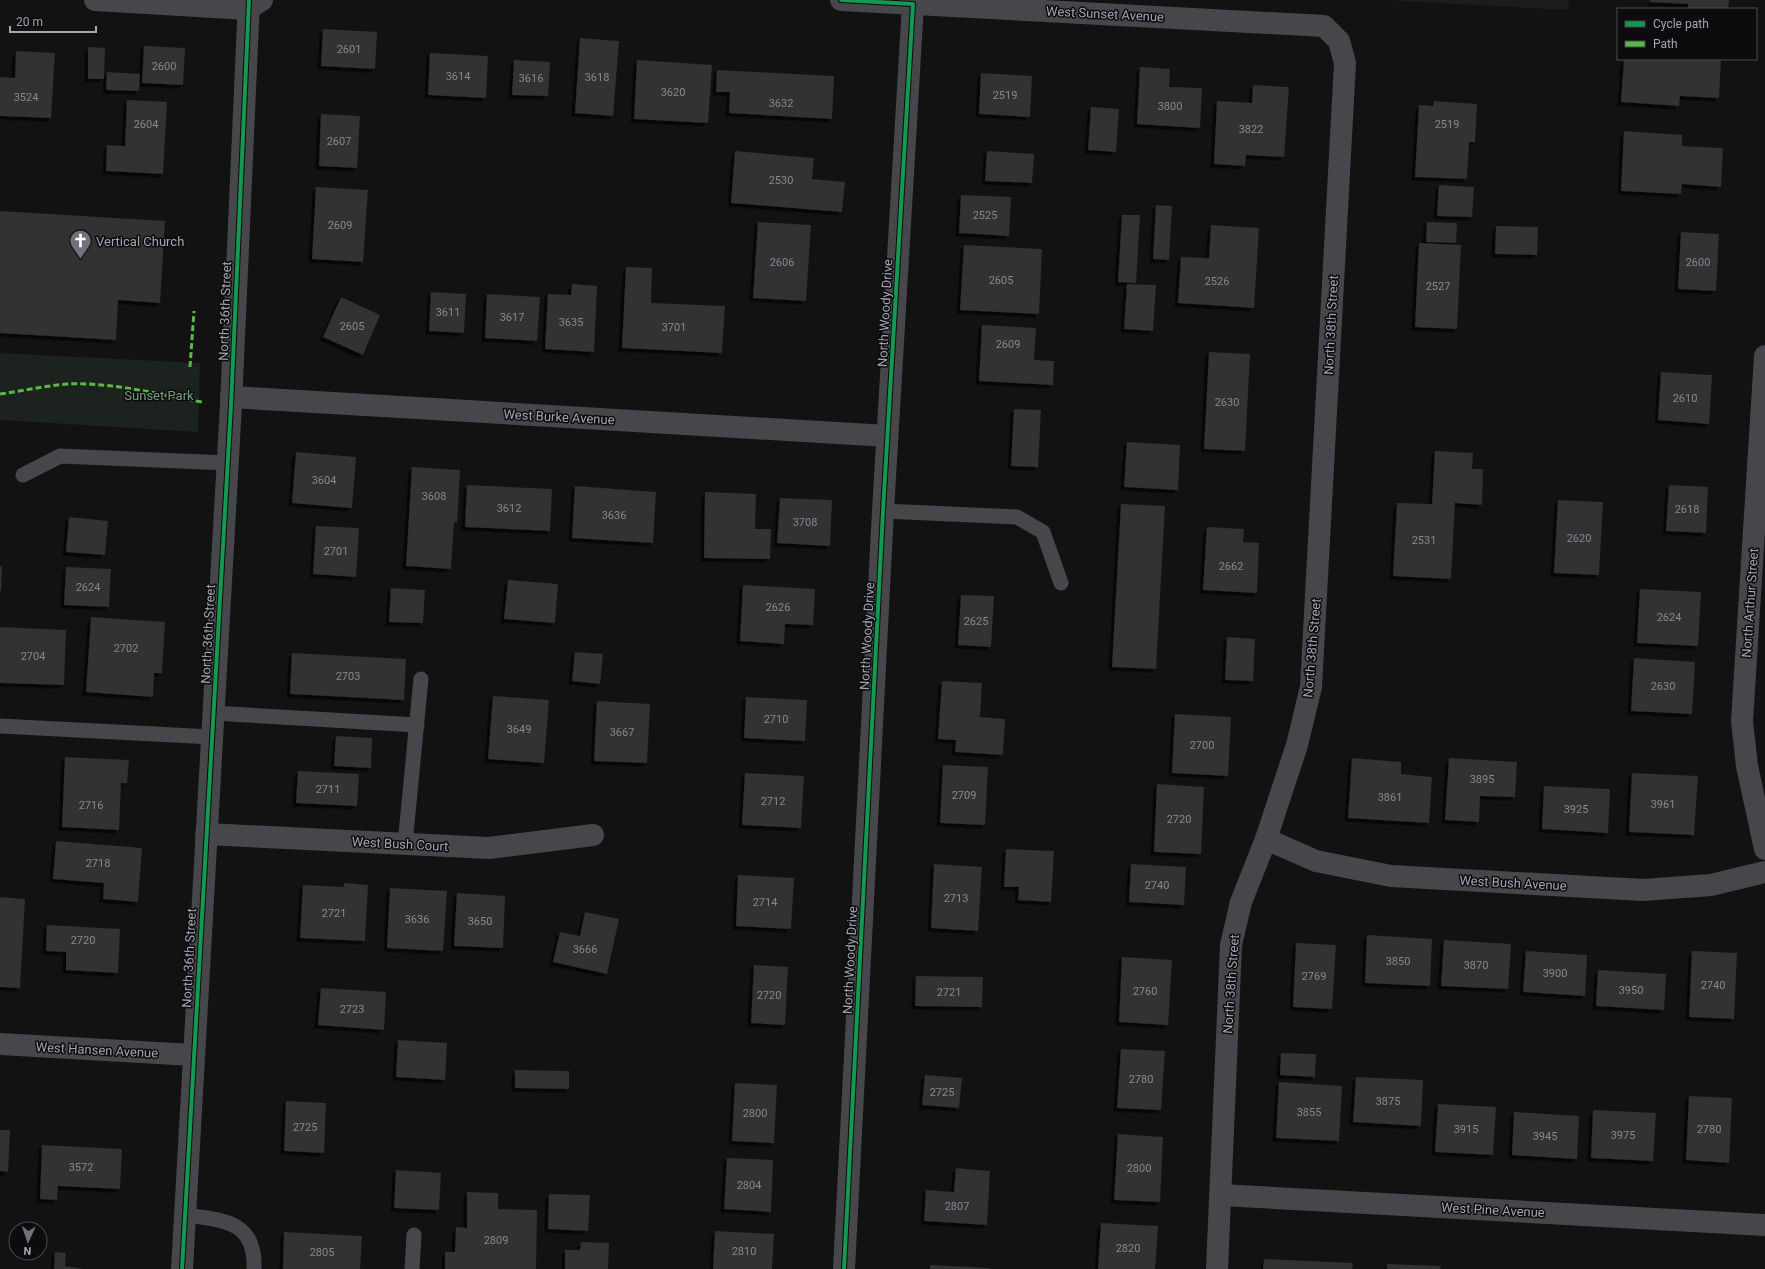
<svg xmlns="http://www.w3.org/2000/svg" width="1765" height="1269" viewBox="0 0 1765 1269" font-family="Roboto,sans-serif">
<style>
.built{fill:#1c1c1e}
.green{fill:#1c221d}
.building{fill:#303031;filter:url(#shadow)}
.lines{fill:none;stroke-linecap:round;stroke-linejoin:round}
.service{stroke:#46474a;stroke-width:15}
.minor{stroke:#46474a;stroke-width:22}
.tertiary{stroke:#46474a;stroke-width:22}
.quiet{stroke:#58b947;stroke-width:3;stroke-dasharray:6 3;stroke-linecap:butt}
.cycleway-casing{stroke:#0c0c0e;stroke-width:6}
.cycleway{stroke:#139951;stroke-width:4}
.labels{text-anchor:middle;dominant-baseline:central;stroke-width:3;stroke-linejoin:round;paint-order:stroke}
.number-label{font-size:11px;fill:#868892}
.street-label{font-size:13px;fill:#a3a6b3;stroke:#0c0c0e}
.poi-label{font-size:13px;fill:#a3a6b3;stroke:#0c0c0e;text-anchor:start}
.park-label{font-size:13px;fill:#7a9e80;stroke:#0c0c0e}
</style>
<defs>
<filter id="shadow"><feDropShadow dx="-3.5" dy="3.5" stdDeviation="0" flood-color="#0009"/></filter>
</defs>
<rect width="100%" height="100%" fill="#121212"/>
<polygon class="built" points="1385,0 1569,0 1568,10"/>
<polygon class="green" points="0,353 200,363 198,432 0,420"/>
<g class="building">
<polygon points="1650,0 1729,0 1728,9 1688,9 1688,4 1650,2"/>
<polygon points="323,29 377,32 375,69 321,66"/>
<polygon points="580,38 619,41 613,116 575,113"/>
<polygon points="144,46 185,48 183,85 142,83"/>
<polygon points="88,47 105,48 104,79 88,79"/>
<polygon points="16,51 55,53 51,118 0,116 0,77 15,78"/>
<polygon points="430,53 488,56 486,98 428,95"/>
<polygon points="1624,59 1721,59 1719,98 1680,96 1679,106 1621,102"/>
<polygon points="514,60 550,62 548,96 512,95"/>
<polygon points="637,60 712,65 708,123 634,119"/>
<polygon points="1140,67 1170,69 1169,87 1202,88 1200,128 1137,124"/>
<polygon points="717,70 834,76 832,119 729,113 730,92 716,92"/>
<polygon points="107,72 140,74 139,91 106,90"/>
<polygon points="981,73 1032,76 1030,117 979,114"/>
<polygon points="1253,85 1289,87 1284,157 1246,155 1245,166 1214,164 1217,101 1252,103"/>
<polygon points="127,100 167,102 163,174 106,171 107,145 125,146"/>
<polygon points="1434,101 1477,104 1475,142 1469,142 1467,179 1415,177 1419,105 1433,106"/>
<polygon points="1091,107 1119,109 1116,152 1088,150"/>
<polygon points="321,114 360,116 357,168 319,166"/>
<polygon points="1624,131 1682,135 1682,146 1723,148 1721,187 1682,184 1681,194 1621,191"/>
<polygon points="735,151 814,158 812,179 845,182 842,212 731,203"/>
<polygon points="987,151 1034,154 1032,183 985,181"/>
<polygon points="1439,185 1474,187 1472,217 1437,216"/>
<polygon points="316,187 368,190 363,262 312,259"/>
<polygon points="961,195 1011,197 1009,236 959,233"/>
<polygon points="1156,205 1172,206 1169,260 1153,259"/>
<polygon points="0,211 165,221 160,303 118,300 116,340 0,333"/>
<polygon points="1122,215 1140,215 1136,283 1118,282"/>
<polygon points="758,222 811,225 806,301 753,298"/>
<polygon points="1427,222 1457,223 1456,243 1426,242"/>
<polygon points="1211,225 1259,228 1254,308 1178,303 1181,257 1209,258"/>
<polygon points="1496,226 1538,227 1537,255 1495,254"/>
<polygon points="1681,232 1719,234 1716,291 1678,289"/>
<polygon points="1419,243 1461,245 1457,329 1415,327"/>
<polygon points="964,245 1042,249 1039,314 960,310"/>
<polygon points="626,267 652,268 651,303 725,306 722,353 622,348"/>
<polygon points="572,284 597,286 594,352 545,349 548,294 571,295"/>
<polygon points="1127,284 1156,285 1153,331 1124,329"/>
<polygon points="431,292 466,294 464,333 429,331"/>
<polygon points="487,294 540,297 537,341 485,338"/>
<polygon points="341,297 380,315 363,355 323,337"/>
<polygon points="982,325 1036,328 1034,360 1054,361 1053,385 979,381"/>
<polygon points="1209,352 1250,354 1245,451 1204,449"/>
<polygon points="1661,372 1712,375 1709,424 1658,420"/>
<polygon points="1014,409 1041,410 1038,467 1011,466"/>
<polygon points="1127,442 1180,445 1178,490 1124,487"/>
<polygon points="1435,451 1473,453 1472,469 1483,469 1482,505 1455,503 1451,579 1393,576 1397,503 1432,504"/>
<polygon points="296,452 356,457 352,508 292,503"/>
<polygon points="412,467 460,470 457,523 454,522 451,569 406,566"/>
<polygon points="467,485 552,489 550,531 465,527"/>
<polygon points="1669,485 1708,487 1706,533 1666,531"/>
<polygon points="575,486 656,492 653,543 572,538"/>
<polygon points="705,492 756,494 755,529 771,529 770,559 704,558"/>
<polygon points="780,498 832,500 830,546 777,543"/>
<polygon points="1558,500 1603,502 1599,575 1554,573"/>
<polygon points="1121,504 1165,506 1156,669 1112,667"/>
<polygon points="69,517 108,521 105,555 66,552"/>
<polygon points="316,526 359,528 356,577 313,574"/>
<polygon points="1207,527 1244,529 1243,542 1259,543 1257,593 1203,590"/>
<polygon points="0,566 2,567 1,591 0,591"/>
<polygon points="66,567 111,569 109,607 64,605"/>
<polygon points="508,580 558,584 555,623 504,619"/>
<polygon points="743,585 815,589 813,625 785,624 784,644 740,641"/>
<polygon points="391,588 425,590 423,623 389,622"/>
<polygon points="1640,589 1701,592 1698,646 1637,643"/>
<polygon points="961,595 994,596 991,647 958,645"/>
<polygon points="91,617 165,622 162,673 154,673 153,697 86,692"/>
<polygon points="0,627 66,630 64,685 0,683"/>
<polygon points="1227,637 1255,639 1253,681 1225,680"/>
<polygon points="575,652 603,654 600,684 572,681"/>
<polygon points="292,653 406,659 404,700 290,694"/>
<polygon points="1634,658 1695,662 1692,714 1631,711"/>
<polygon points="942,681 982,683 980,717 1005,719 1003,755 955,752 956,740 938,739"/>
<polygon points="493,696 549,700 544,763 488,759"/>
<polygon points="746,697 807,700 805,741 744,738"/>
<polygon points="597,701 650,704 647,763 594,761"/>
<polygon points="1175,714 1231,717 1228,776 1172,773"/>
<polygon points="336,736 372,738 371,768 334,766"/>
<polygon points="65,757 129,760 127,783 121,783 119,830 62,827"/>
<polygon points="1352,758 1401,762 1401,774 1432,777 1429,823 1348,818"/>
<polygon points="1449,758 1517,762 1515,797 1480,796 1479,822 1445,820"/>
<polygon points="943,765 988,767 985,825 940,823"/>
<polygon points="298,771 359,774 357,806 296,803"/>
<polygon points="745,773 804,776 801,828 742,825"/>
<polygon points="1632,773 1698,776 1694,835 1629,832"/>
<polygon points="1157,784 1204,787 1201,854 1154,852"/>
<polygon points="1544,786 1610,789 1608,833 1542,829"/>
<polygon points="56,841 142,848 138,902 103,899 104,883 53,879"/>
<polygon points="1006,849 1054,851 1051,902 1018,900 1019,887 1004,887"/>
<polygon points="934,864 982,867 978,931 931,928"/>
<polygon points="1131,864 1186,867 1184,905 1129,902"/>
<polygon points="738,875 794,878 791,929 736,926"/>
<polygon points="344,883 368,885 365,941 300,938 303,885 344,887"/>
<polygon points="390,888 447,891 443,951 387,948"/>
<polygon points="457,893 505,896 503,948 454,946"/>
<polygon points="0,897 25,899 20,988 0,987"/>
<polygon points="585,912 619,919 607,974 553,962 560,932 580,936"/>
<polygon points="47,925 120,929 118,973 66,970 66,952 46,951"/>
<polygon points="1367,935 1432,939 1430,986 1365,983"/>
<polygon points="1444,940 1511,944 1508,989 1441,986"/>
<polygon points="1296,943 1336,945 1332,1009 1293,1007"/>
<polygon points="1526,951 1587,955 1585,996 1523,992"/>
<polygon points="1692,951 1737,953 1734,1019 1689,1017"/>
<polygon points="1122,957 1172,960 1168,1025 1119,1022"/>
<polygon points="754,965 788,967 785,1025 751,1023"/>
<polygon points="1598,970 1666,974 1664,1010 1596,1006"/>
<polygon points="916,976 983,977 982,1007 915,1006"/>
<polygon points="321,988 386,992 384,1030 318,1025"/>
<polygon points="398,1040 447,1043 445,1080 396,1077"/>
<polygon points="1121,1049 1165,1051 1161,1110 1117,1108"/>
<polygon points="1281,1053 1316,1054 1315,1077 1280,1075"/>
<polygon points="515,1070 569,1071 569,1089 515,1088"/>
<polygon points="925,1075 962,1078 959,1108 922,1105"/>
<polygon points="1356,1077 1423,1080 1421,1126 1353,1122"/>
<polygon points="1279,1082 1342,1086 1339,1141 1276,1138"/>
<polygon points="735,1083 777,1085 774,1143 732,1141"/>
<polygon points="1689,1096 1732,1098 1729,1163 1686,1160"/>
<polygon points="286,1101 326,1103 324,1153 284,1151"/>
<polygon points="1438,1104 1496,1107 1493,1155 1435,1152"/>
<polygon points="1593,1110 1656,1113 1653,1161 1591,1158"/>
<polygon points="1514,1112 1579,1116 1577,1159 1512,1155"/>
<polygon points="0,1130 10,1130 8,1172 0,1171"/>
<polygon points="1118,1134 1163,1137 1160,1202 1114,1200"/>
<polygon points="42,1145 122,1149 120,1189 58,1186 57,1200 40,1199"/>
<polygon points="727,1158 773,1160 771,1212 724,1209"/>
<polygon points="956,1168 990,1171 987,1225 924,1221 926,1190 954,1192"/>
<polygon points="396,1170 441,1173 439,1210 394,1208"/>
<polygon points="467,1192 498,1193 498,1209 537,1210 536,1269 445,1269 445,1252 455,1252 456,1227 467,1228"/>
<polygon points="549,1194 590,1195 588,1231 548,1229"/>
<polygon points="1101,1223 1158,1226 1155,1269 1098,1269"/>
<polygon points="715,1231 774,1234 772,1269 713,1269"/>
<polygon points="284,1232 362,1236 360,1269 283,1269"/>
<polygon points="581,1242 609,1243 608,1269 565,1269 565,1250 580,1250"/>
<polygon points="55,1252 66,1253 65,1266 84,1269 54,1269"/>
<polygon points="1264,1259 1353,1263 1352,1269 1263,1269"/>
<polygon points="1387,1264 1441,1266 1440,1269 1387,1269"/>
<polygon points="930,1265 990,1268 990,1269 930,1269"/>
</g>
<g class="lines">
<g class="service">
<polyline points="23,475 60,456 228,463"/>
<polyline points="883,511 1017,517 1043,532 1061,583"/>
<polyline points="213,713 417,725"/>
<polyline points="0,726 212,737"/>
<polyline points="405,844 421,679"/>
<path d="M185,1215C222,1220 256,1220 254,1269"/>
<polyline points="412,1269 414,1235"/>
</g>
<g class="minor">
<polyline points="95,0 248,9 262,0"/>
<polyline points="841,0 1324,26 1339,41 1345,63 1311,687 1297,745 1266,839 1241,902 1231,945 1217,1269"/>
<polyline points="1765,356 1742,721 1747,766 1765,849"/>
<polyline points="231,397 887,436"/>
<polyline points="206,834 489,848 593,835"/>
<polyline points="1266,839 1316,861 1391,876 1643,890 1711,885 1765,872"/>
<polyline points="0,1044 193,1055"/>
<polyline points="1221,1195 1765,1225"/>
<polyline points="844,1269 883,511 913,4"/>
</g>
<polyline class="tertiary" points="182,1269 231,405 249,0"/>
<g class="quiet">
<polyline points="190,367 194,311"/>
<path d="M0,394C22,391 44,386 67,384C112,382 157,394 202,402"/>
</g>
<defs>
<g id="cycleway">
<polyline points="841,0 913,4 883,511 844,1269"/>
<polyline points="182,1269 231,405 249,0"/>
</g>
</defs>
<use href="#cycleway" class="cycleway-casing"/>
<use href="#cycleway" class="cycleway"/>
</g>
<defs>
<symbol id="church-pin" viewBox="-11 -11 22 30"><path d="M0 17L-7.5 6A9.5 9.5 0 1 1 7.5 6Z" fill="#70727b" stroke="#0c0c0e"/><path d="M-1.2-6h2.4v3.5h3.3v2.4h-3.3V6h-2.4V-.1h-3.3v-2.4h3.3Z" fill="#fff"/></symbol>
</defs>
<g fill-rule="evenodd">
<use href="#church-pin" x="68" y="228" width="25" height="34"/>
</g>
<g class="labels">
<g class="number-label">
<text x="349" y="49">2601</text>
<text x="164" y="66">2600</text>
<text x="458" y="76">3614</text>
<text x="597" y="77">3618</text>
<text x="531" y="78">3616</text>
<text x="673" y="92">3620</text>
<text x="1005" y="95">2519</text>
<text x="26" y="97">3524</text>
<text x="781" y="103">3632</text>
<text x="1170" y="106">3800</text>
<text x="146" y="124">2604</text>
<text x="1447" y="124">2519</text>
<text x="1251" y="129">3822</text>
<text x="339" y="141">2607</text>
<text x="781" y="180">2530</text>
<text x="985" y="215">2525</text>
<text x="340" y="225">2609</text>
<text x="782" y="262">2606</text>
<text x="1698" y="262">2600</text>
<text x="1001" y="280">2605</text>
<text x="1217" y="281">2526</text>
<text x="1438" y="286">2527</text>
<text x="448" y="312">3611</text>
<text x="512" y="317">3617</text>
<text x="571" y="322">3635</text>
<text x="352" y="326">2605</text>
<text x="674" y="327">3701</text>
<text x="1008" y="344">2609</text>
<text x="1685" y="398">2610</text>
<text x="1227" y="402">2630</text>
<text x="324" y="480">3604</text>
<text x="434" y="496">3608</text>
<text x="509" y="508">3612</text>
<text x="1687" y="509">2618</text>
<text x="614" y="515">3636</text>
<text x="805" y="522">3708</text>
<text x="1579" y="538">2620</text>
<text x="1424" y="540">2531</text>
<text x="336" y="551">2701</text>
<text x="1231" y="566">2662</text>
<text x="88" y="587">2624</text>
<text x="778" y="607">2626</text>
<text x="1669" y="617">2624</text>
<text x="976" y="621">2625</text>
<text x="126" y="648">2702</text>
<text x="33" y="656">2704</text>
<text x="348" y="676">2703</text>
<text x="1663" y="686">2630</text>
<text x="776" y="719">2710</text>
<text x="519" y="729">3649</text>
<text x="622" y="732">3667</text>
<text x="1202" y="745">2700</text>
<text x="1482" y="779">3895</text>
<text x="328" y="789">2711</text>
<text x="964" y="795">2709</text>
<text x="1390" y="797">3861</text>
<text x="773" y="801">2712</text>
<text x="1663" y="804">3961</text>
<text x="91" y="805">2716</text>
<text x="1576" y="809">3925</text>
<text x="1179" y="819">2720</text>
<text x="98" y="863">2718</text>
<text x="1157" y="885">2740</text>
<text x="956" y="898">2713</text>
<text x="765" y="902">2714</text>
<text x="334" y="913">2721</text>
<text x="417" y="919">3636</text>
<text x="480" y="921">3650</text>
<text x="83" y="940">2720</text>
<text x="585" y="949">3666</text>
<text x="1398" y="961">3850</text>
<text x="1476" y="965">3870</text>
<text x="1555" y="973">3900</text>
<text x="1314" y="976">2769</text>
<text x="1713" y="985">2740</text>
<text x="1631" y="990">3950</text>
<text x="1145" y="991">2760</text>
<text x="949" y="992">2721</text>
<text x="769" y="995">2720</text>
<text x="352" y="1009">2723</text>
<text x="1141" y="1079">2780</text>
<text x="942" y="1092">2725</text>
<text x="1388" y="1101">3875</text>
<text x="1309" y="1112">3855</text>
<text x="755" y="1113">2800</text>
<text x="305" y="1127">2725</text>
<text x="1466" y="1129">3915</text>
<text x="1709" y="1129">2780</text>
<text x="1623" y="1135">3975</text>
<text x="1545" y="1136">3945</text>
<text x="81" y="1167">3572</text>
<text x="1139" y="1168">2800</text>
<text x="749" y="1185">2804</text>
<text x="957" y="1206">2807</text>
<text x="496" y="1240">2809</text>
<text x="1128" y="1248">2820</text>
<text x="744" y="1251">2810</text>
<text x="322" y="1252">2805</text>
</g>
<g class="street-label">
<text transform="translate(1105 14) rotate(3)">West Sunset Avenue</text>
<text transform="translate(225 311) rotate(-88)">North 36th Street</text>
<text transform="translate(885 313) rotate(-87)">North Woody Drive</text>
<text transform="translate(1331 325) rotate(-87)">North 38th Street</text>
<text transform="translate(559 417) rotate(3)">West Burke Avenue</text>
<text transform="translate(1750 603) rotate(-86)">North Arthur Street</text>
<text transform="translate(208 634) rotate(-87)">North 36th Street</text>
<text transform="translate(867 636) rotate(-87)">North Woody Drive</text>
<text transform="translate(1312 648) rotate(-85)">North 38th Street</text>
<text transform="translate(400 844) rotate(3)">West Bush Court</text>
<text transform="translate(1513 883) rotate(3)">West Bush Avenue</text>
<text transform="translate(189 958) rotate(-87)">North 36th Street</text>
<text transform="translate(850 960) rotate(-87)">North Woody Drive</text>
<text transform="translate(1231 984) rotate(-86)">North 38th Street</text>
<text transform="translate(97 1050) rotate(3)">West Hansen Avenue</text>
<text transform="translate(1493 1210) rotate(3)">West Pine Avenue</text>
</g>
<g class="poi-label">
<text x="96" y="241">Vertical Church</text>
</g>
<g class="park-label">
<text x="159" y="395">Sunset Park</text>
</g>
</g>
<rect x="1617" y="8" width="140" height="52" fill="#0c0c0e" stroke="#484a50"/>
<rect x="1625" y="21" width="20" height="6" fill="#139951" stroke="#484a50"/>
<text x="1653" y="28" font-size="12" fill="#a3a6b3">Cycle path</text>
<rect x="1625" y="41" width="20" height="6" fill="#58b947" stroke="#484a50"/>
<text x="1653" y="48" font-size="12" fill="#a3a6b3">Path</text>
<g transform="translate(28 1241) rotate(183)"><circle r="19" fill="#0c0c0e" stroke="#484a50"/>
<path d="M0-3L7 15L0 10L-7 15Z" fill="#70727b"/>
<text y="-6" font-size="11" font-weight="bold" text-anchor="middle" fill="#a3a6b3">N</text>
</g>
<path d="M10 26v6h86v-6" fill="none" stroke="#a3a6b3" stroke-width="2"/>
<text x="16" y="26" font-size="12" fill="#a3a6b3" stroke="#0c0c0e" stroke-width="3" paint-order="stroke">20 m</text>
</svg>
